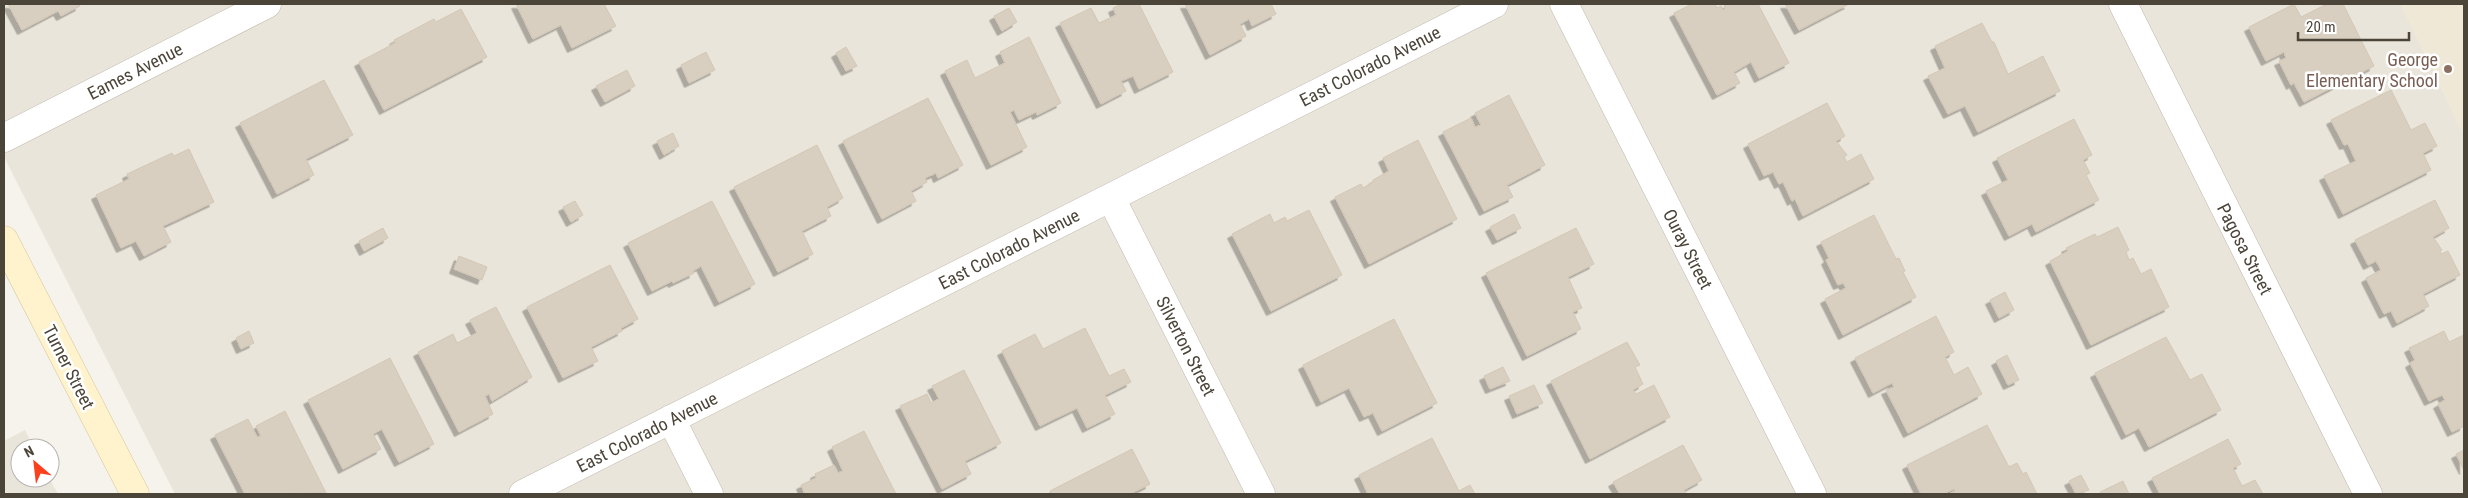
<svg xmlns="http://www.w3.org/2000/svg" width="2468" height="498" viewBox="0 0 2468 498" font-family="'Roboto Condensed',sans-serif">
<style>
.residential{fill:#eae5da}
.education{fill:#efe8d6}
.building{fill:#d8cfc1;stroke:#d3c7b4;filter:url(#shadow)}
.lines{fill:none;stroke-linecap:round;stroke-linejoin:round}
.street-casing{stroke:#c2bbae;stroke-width:29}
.secondary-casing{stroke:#d6c79b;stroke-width:29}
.street{stroke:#fff;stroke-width:28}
.secondary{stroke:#fff3cd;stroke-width:28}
.education-dot{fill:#8d6e63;stroke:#fff;stroke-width:2}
.labels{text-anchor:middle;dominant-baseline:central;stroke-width:5;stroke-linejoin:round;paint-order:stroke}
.education-label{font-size:18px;fill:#785e54;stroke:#fff;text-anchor:end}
.street-label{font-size:18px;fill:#4b4439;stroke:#fff}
</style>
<defs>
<filter id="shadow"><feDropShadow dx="-4.5" dy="4.5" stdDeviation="0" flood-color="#0004"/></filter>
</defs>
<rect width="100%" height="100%" fill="#f6f3ec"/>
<g class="residential">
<polygon points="4,4 2401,4 2464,135 2464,494 175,494 4,157"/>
<polygon points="25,430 34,448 20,448 20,478 49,478 58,494 4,494 4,441"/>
</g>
<polygon class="education" points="2401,4 2464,4 2464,135"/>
<g class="building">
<polygon points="8,4 79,4 80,6 61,16 58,11 22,30"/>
<polygon points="516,4 604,4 616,26 572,48 561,25 533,39"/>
<polygon points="1122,4 1139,4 1173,72 1139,89 1133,76 1121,81 1126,91 1101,104 1060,23 1091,8 1099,23 1116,15 1113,8"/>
<polygon points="1185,4 1271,4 1276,14 1252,26 1249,19 1240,24 1246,36 1210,55"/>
<polygon points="1692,4 1715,4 1717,8 1721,6 1723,10 1725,9 1724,4 1758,4 1789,63 1759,78 1751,62 1734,72 1740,83 1717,95 1674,13"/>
<polygon points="1785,4 1849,4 1799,30"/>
<polygon points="2294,4 2301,17 2327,4 2343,4 2374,66 2304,102 2294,83 2291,85 2279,61 2286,58 2284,52 2266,61 2249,27"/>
<polygon points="1009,8 1017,22 1002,31 994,16"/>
<polygon points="461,9 487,57 384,110 359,62 395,43 394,40 434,19 436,22"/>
<polygon points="1982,23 1992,42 1994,42 2008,74 2043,56 2060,91 1978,132 1965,106 1948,114 1928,76 1945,68 1935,46"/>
<polygon points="1029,37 1061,103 1037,115 1036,112 1019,120 1014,110 1010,112 1027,147 991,165 945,71 967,60 975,78 1005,63 1000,52"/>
<polygon points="846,47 857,66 846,71 836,53"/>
<polygon points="706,52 715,70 689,83 681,65"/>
<polygon points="627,70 635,86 605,102 596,86"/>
<polygon points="324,80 353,135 306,159 314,175 277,194 240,123"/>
<polygon points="2391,90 2411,130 2425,123 2437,146 2423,153 2431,170 2343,214 2324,176 2356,161 2348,144 2344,145 2331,120"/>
<polygon points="1509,95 1545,165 1507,185 1513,197 1484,211 1443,132 1471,118 1475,127 1481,125 1475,113"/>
<polygon points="928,98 963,165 938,178 936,173 925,178 927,182 911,191 916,201 882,219 843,141"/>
<polygon points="1827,103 1845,136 1836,141 1847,155 1844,157 1847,162 1861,154 1874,179 1803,216 1795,199 1792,201 1783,182 1779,184 1773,172 1764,176 1748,144"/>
<polygon points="2074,119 2092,155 2083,160 2090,173 2086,175 2099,200 2036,232 2032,224 2009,236 1986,191 2008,180 1997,158"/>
<polygon points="673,133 679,146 664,155 657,141"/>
<polygon points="1418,140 1457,219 1369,264 1335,197 1361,184 1363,188 1373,182 1373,180 1389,171 1383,158"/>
<polygon points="817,145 843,198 827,207 831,216 802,231 813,254 778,272 734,187"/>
<polygon points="189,149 214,202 163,226 171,242 144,256 136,241 121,248 96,195 129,179 127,174 172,153 174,156"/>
<polygon points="2435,200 2449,228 2433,237 2442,250 2440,251 2441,254 2448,251 2460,275 2423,294 2429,306 2397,323 2391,311 2384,314 2366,278 2381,270 2376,261 2368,265 2355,240"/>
<polygon points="575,201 583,215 571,222 563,207"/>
<polygon points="712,201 755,284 719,302 701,266 693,271 694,273 673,283 672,281 652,291 628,243"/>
<polygon points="1309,210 1342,275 1271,311 1232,234 1270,214 1274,223 1285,217 1287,221"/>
<polygon points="1514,214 1521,228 1497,240 1490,227"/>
<polygon points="1874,215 1896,259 1899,258 1905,271 1903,272 1916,297 1843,335 1825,299 1846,288 1843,283 1838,285 1826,260 1829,258 1821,242"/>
<polygon points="2118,227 2129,250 2126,252 2129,260 2133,258 2141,274 2151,269 2169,307 2091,345 2050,261 2068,251 2066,248 2095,234 2097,237"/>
<polygon points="383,228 388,238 364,251 359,241"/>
<polygon points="1576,228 1594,264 1568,277 1582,308 1573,312 1581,329 1527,356 1486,273"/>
<polygon points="459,256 487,267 482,280 454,269"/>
<polygon points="610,265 638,319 621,328 622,331 591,347 598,361 563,378 527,307"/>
<polygon points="2005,292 2014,310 1999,318 1990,300"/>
<polygon points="496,307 532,377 492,401 489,394 485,396 493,414 459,432 418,352 453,334 457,343 477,333 470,320"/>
<polygon points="1936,316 1954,352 1945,357 1954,375 1968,367 1982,394 1908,433 1886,390 1894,387 1892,383 1873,393 1855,358"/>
<polygon points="1394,319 1437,403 1382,431 1373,413 1364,417 1349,388 1321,402 1303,365"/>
<polygon points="1085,328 1109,376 1124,369 1131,382 1105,395 1115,414 1087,428 1077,408 1040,426 1002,351 1035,334 1043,349"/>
<polygon points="249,331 254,343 241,349 236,338"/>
<polygon points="2444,331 2449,342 2464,335 2464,426 2452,432 2438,404 2445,400 2442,395 2429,401 2410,363 2415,360 2409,348"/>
<polygon points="2166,337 2190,380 2202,374 2221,410 2149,447 2139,428 2126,435 2095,373"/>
<polygon points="1627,342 1640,365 1635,367 1643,384 1633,390 1636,394 1654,385 1670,417 1590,459 1551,381"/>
<polygon points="2007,355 2019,380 2008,385 1996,361"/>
<polygon points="390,358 434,444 399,462 382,429 373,434 381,449 343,469 308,400"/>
<polygon points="1503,367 1510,381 1490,389 1484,376"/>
<polygon points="964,370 1001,443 965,461 971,474 942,489 900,406 927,394 931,403 939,399 932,386"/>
<polygon points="1534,385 1543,403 1517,414 1509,396"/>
<polygon points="285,411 326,493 245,494 215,435 248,419 257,437 261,436 256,426"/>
<polygon points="1987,425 2009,467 2017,463 2023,474 2026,472 2037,494 1949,494 1955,491 1954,489 1943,494 1921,494 1907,465"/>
<polygon points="864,431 896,494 805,494 801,485 816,478 815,474 834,465 838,473 843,471 832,447"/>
<polygon points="1432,438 1459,491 1470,485 1475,494 1368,494 1359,475"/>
<polygon points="2228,439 2241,464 2233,468 2242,486 2255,480 2263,494 2160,494 2152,478"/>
<polygon points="1683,445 1702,480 1684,490 1686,494 1620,494 1613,482"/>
<polygon points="1132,449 1150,484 1130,494 1051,494 1050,491"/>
<polygon points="2464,450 2464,470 2456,454"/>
<polygon points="2081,475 2089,490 2076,494 2069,481"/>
<polygon points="2123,481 2129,494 2101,494 2100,492"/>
</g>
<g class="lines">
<defs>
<g id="street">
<polyline points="1564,4 1812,494"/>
<polyline points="2123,4 2368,494"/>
<polyline points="4,138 267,4"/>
<polyline points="1111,198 1261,494"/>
<polyline points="671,419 709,494"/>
<polyline points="523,494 1494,4"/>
</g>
<polyline id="secondary" points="4,240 135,494"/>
</defs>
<use href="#street" class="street-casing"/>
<use href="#secondary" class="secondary-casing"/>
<use href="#street" class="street"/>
<use href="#secondary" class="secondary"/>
</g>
<circle class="education-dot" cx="2448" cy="69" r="5"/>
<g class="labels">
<g class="education-label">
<text x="2438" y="59">George<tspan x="2438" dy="21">Elementary School</tspan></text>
</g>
<g class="street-label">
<text transform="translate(1370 66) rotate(-27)">East Colorado Avenue</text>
<text transform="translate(135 71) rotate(-27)">Eames Avenue</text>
<text transform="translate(1009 249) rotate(-27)">East Colorado Avenue</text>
<text transform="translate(1688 249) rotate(63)">Ouray Street</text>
<text transform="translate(2245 249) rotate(63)">Pagosa Street</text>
<text transform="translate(1186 346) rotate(63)">Silverton Street</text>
<text transform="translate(69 367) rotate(63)">Turner Street</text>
<text transform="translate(647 432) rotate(-27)">East Colorado Avenue</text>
</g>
</g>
<rect width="2468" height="498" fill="none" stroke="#4b4439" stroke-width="10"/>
<g transform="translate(35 463) rotate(332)"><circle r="24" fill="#ffffff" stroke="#b7b4b0"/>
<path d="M0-4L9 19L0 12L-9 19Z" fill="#fc3f1d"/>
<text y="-8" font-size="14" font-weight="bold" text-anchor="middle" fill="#4b4439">N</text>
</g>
<path d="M2298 32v8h111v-8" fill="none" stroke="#4b4439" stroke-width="2.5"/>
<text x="2306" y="32" font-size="15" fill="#4b4439" stroke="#ffffff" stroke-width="4" paint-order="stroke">20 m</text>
</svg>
